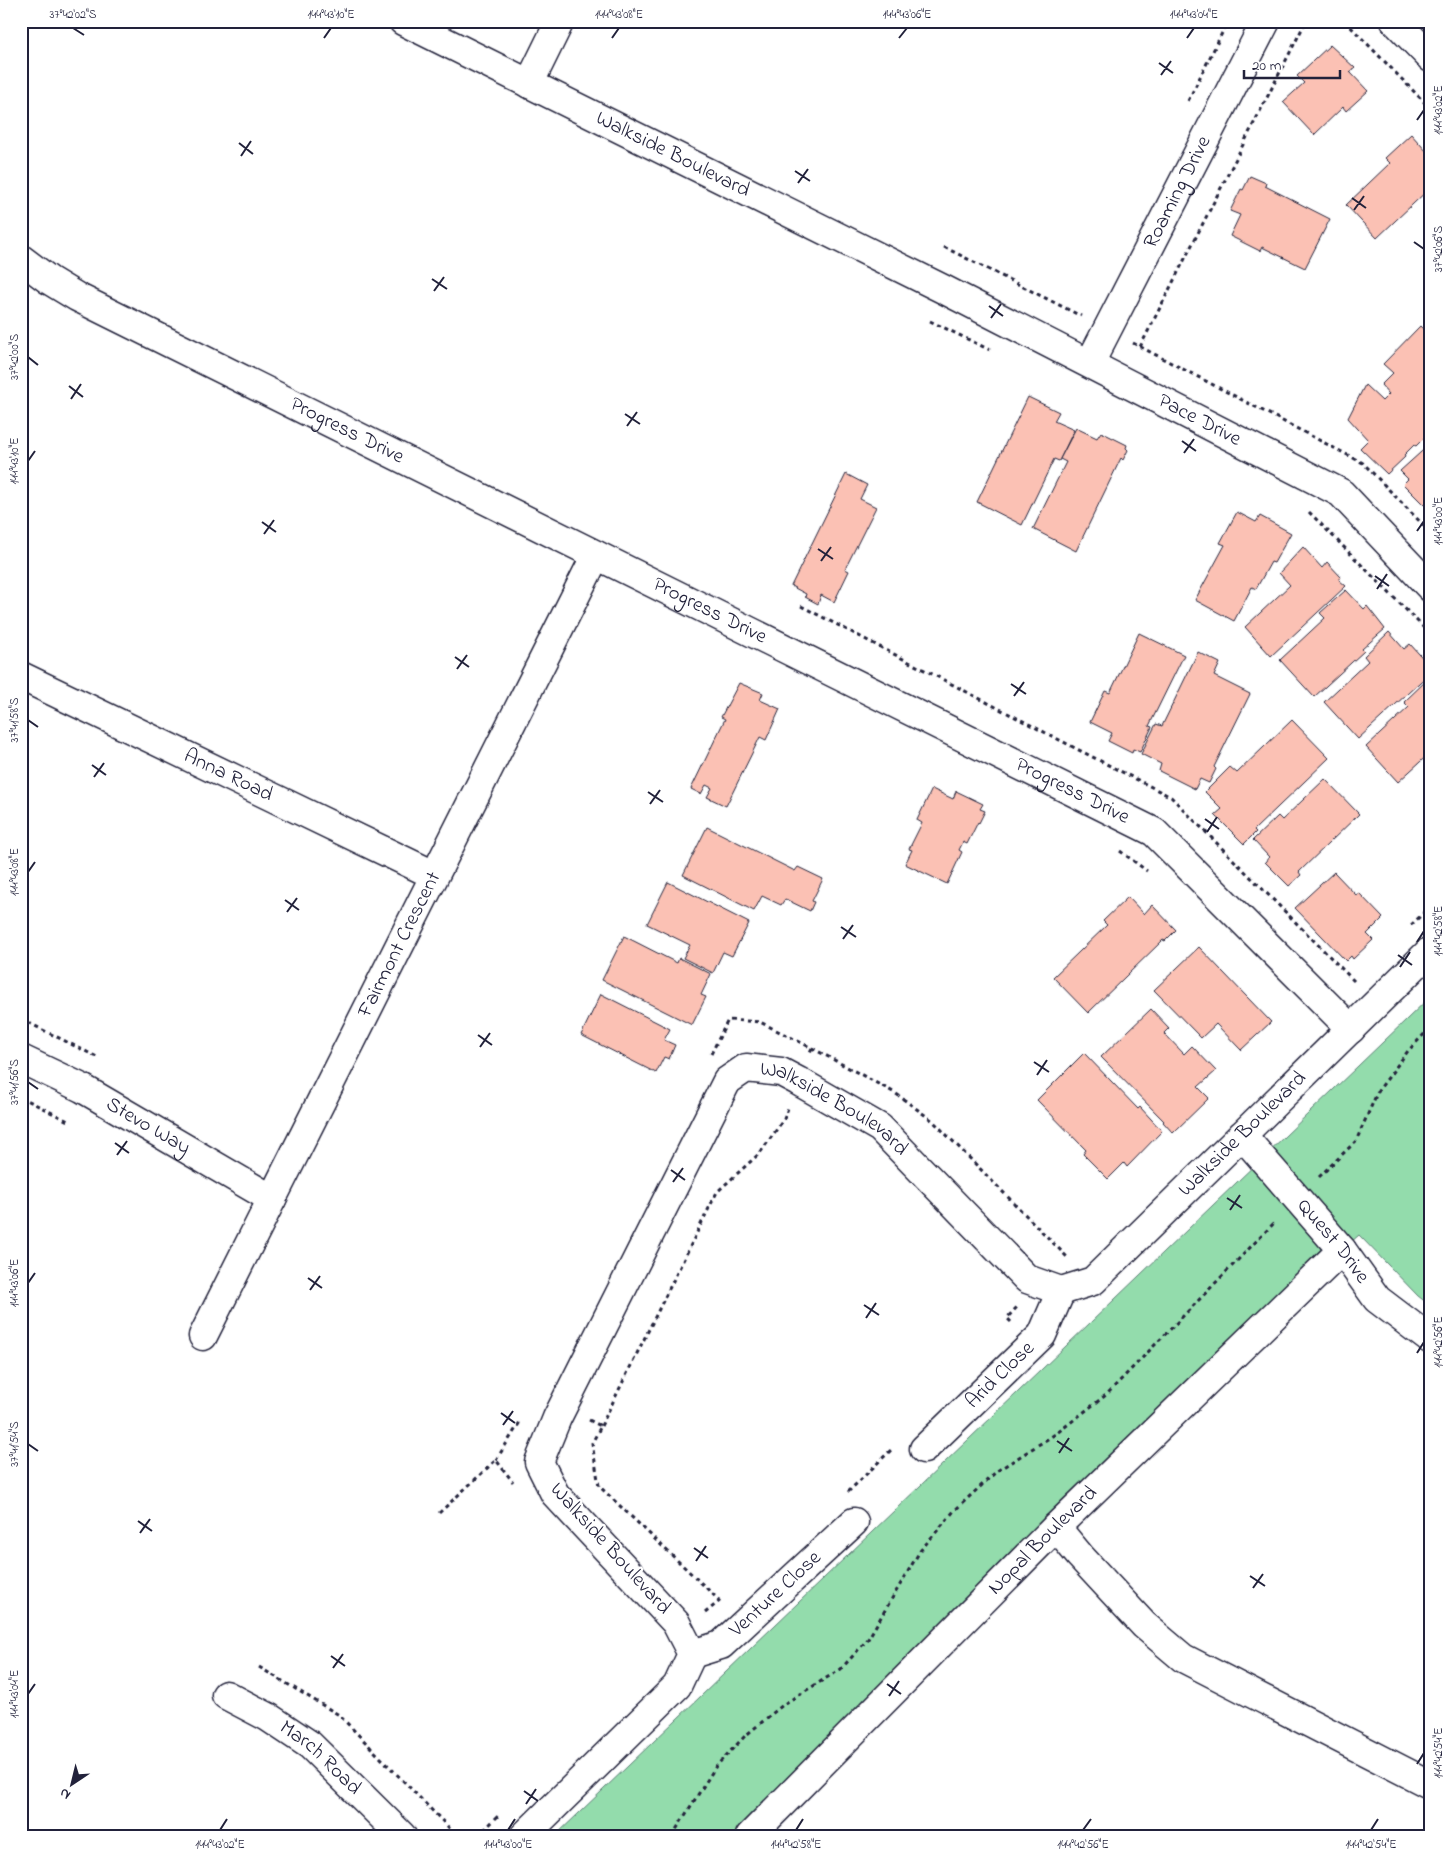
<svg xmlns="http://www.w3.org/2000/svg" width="1452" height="1857" viewBox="0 0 1452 1857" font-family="'Indie Flower',sans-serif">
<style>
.green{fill:#93dcac;stroke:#5a7f74}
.building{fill:#fbc1b4;stroke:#22223b}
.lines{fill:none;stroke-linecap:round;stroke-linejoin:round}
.minor-casing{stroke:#22223b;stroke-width:31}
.path{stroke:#22223b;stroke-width:3;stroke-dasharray:4 4;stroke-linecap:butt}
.minor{stroke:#fff;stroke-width:28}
.ticks{fill:none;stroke:#22223b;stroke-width:2}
.labels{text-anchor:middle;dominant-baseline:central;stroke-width:4.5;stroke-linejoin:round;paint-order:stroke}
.street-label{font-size:21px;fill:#22223b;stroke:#fff}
.neatline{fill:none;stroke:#22223b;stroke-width:2}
.ticks-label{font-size:12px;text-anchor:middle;fill:#22223b}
</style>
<rect width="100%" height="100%" fill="#fff"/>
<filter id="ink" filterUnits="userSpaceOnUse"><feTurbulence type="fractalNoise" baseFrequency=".02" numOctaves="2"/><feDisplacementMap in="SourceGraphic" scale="10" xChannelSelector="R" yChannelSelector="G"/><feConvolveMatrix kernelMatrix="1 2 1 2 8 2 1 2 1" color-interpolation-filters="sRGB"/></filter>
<g filter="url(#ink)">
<polygon class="green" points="1431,996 1431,1306 1418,1296 1359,1235 1342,1250 750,1836 555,1836"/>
<g class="building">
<polygon points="1330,45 1355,68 1350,72 1368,91 1346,111 1343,107 1314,135 1283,102 1304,83 1297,76"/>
<polygon points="1411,134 1427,152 1431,149 1431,187 1377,238 1346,205 1390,163 1385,158"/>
<polygon points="1250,176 1266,183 1265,186 1330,219 1305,268 1262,247 1260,251 1230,236 1240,215 1230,211 1241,189 1243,190"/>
<polygon points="1420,326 1431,337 1431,429 1427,433 1428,434 1416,446 1414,445 1404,455 1405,457 1387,474 1360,448 1368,440 1348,418 1365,385 1382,401 1389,394 1381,385 1393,373 1383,364"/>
<polygon points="1028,397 1059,412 1054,421 1074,430 1059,461 1054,459 1022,525 977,502"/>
<polygon points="1076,428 1097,438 1101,432 1127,445 1126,448 1128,450 1123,460 1121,458 1076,551 1033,529 1066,462 1060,459"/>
<polygon points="1431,443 1431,502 1429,501 1424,505 1403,484 1408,479 1400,471"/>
<polygon points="846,474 867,485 860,499 876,507 845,569 849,571 834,602 821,595 818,604 805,597 806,594 791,586"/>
<polygon points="1237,512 1256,522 1260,516 1291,533 1274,563 1271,562 1256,589 1252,587 1234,621 1195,600 1225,545 1220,543"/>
<polygon points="1303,547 1322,568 1327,562 1341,577 1339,580 1346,586 1271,656 1245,627 1290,585 1279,573"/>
<polygon points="1346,590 1364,609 1367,606 1385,629 1362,649 1364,651 1314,697 1280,660 1325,618 1320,613"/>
<polygon points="1389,632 1404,649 1410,644 1429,665 1427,667 1431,672 1358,739 1324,702 1368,661 1364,656"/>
<polygon points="1139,633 1184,655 1149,726 1152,727 1140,752 1133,749 1132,753 1108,741 1112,733 1090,722 1105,691 1110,693"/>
<polygon points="1198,652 1220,663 1214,676 1250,694 1214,767 1216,769 1209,783 1200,779 1195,789 1159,771 1161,764 1141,754 1156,724 1162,726"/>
<polygon points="1429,678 1431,680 1431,752 1398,782 1366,747 1409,707 1404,702"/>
<polygon points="739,683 763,693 760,700 780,709 766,740 760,737 726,806 707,797 712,788 706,785 701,794 691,789 725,719 721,717"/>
<polygon points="1292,720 1329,758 1254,830 1256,832 1244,844 1215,815 1222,809 1205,792 1230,767 1237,773"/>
<polygon points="1325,779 1359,814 1299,872 1301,875 1289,886 1265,862 1269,857 1253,840 1278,816 1282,820"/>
<polygon points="932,789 953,799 956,791 983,804 980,809 985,811 979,823 978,822 967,844 963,842 959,850 962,852 947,884 905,864 912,850 909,849 922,823 917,820"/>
<polygon points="707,827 795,871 798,867 823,879 812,901 814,902 810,911 785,899 781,905 762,896 754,911 683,875"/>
<polygon points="1334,872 1356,895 1359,893 1383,918 1367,934 1373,940 1353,959 1351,956 1346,961 1295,908"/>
<polygon points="668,882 749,923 732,956 723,952 713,973 683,958 690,945 647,924"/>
<polygon points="1128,897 1144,914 1152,905 1176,930 1165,941 1163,940 1088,1013 1053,977 1107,925 1103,921"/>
<polygon points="624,936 677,963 679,958 711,974 701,995 706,997 692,1025 602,980"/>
<polygon points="1199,947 1271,1022 1241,1050 1216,1024 1201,1038 1154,990"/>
<polygon points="601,994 670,1029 664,1040 675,1045 669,1059 664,1057 656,1073 581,1035"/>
<polygon points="1151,1009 1169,1028 1164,1033 1184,1054 1192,1046 1216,1071 1198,1087 1209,1098 1173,1133 1163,1122 1164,1121 1101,1057"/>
<polygon points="1084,1053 1138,1109 1140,1107 1162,1131 1127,1167 1124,1163 1108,1179 1083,1154 1086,1150 1037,1100"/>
</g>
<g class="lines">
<defs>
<g id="minor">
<path id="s1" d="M403,21L943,289L1341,493L1431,588"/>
<polyline points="1395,21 1431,58"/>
<polyline points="529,84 560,21"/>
<path id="s2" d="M21,259L49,280L77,297L1154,832L1351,1029"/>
<path id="s3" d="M1090,363L1266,21"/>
<path id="s4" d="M21,676L434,875"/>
<path id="s5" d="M21,1059L82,1088L272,1199"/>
<path id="s6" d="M1242,1135L1342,1250L1377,1299L1431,1340"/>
<path id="s7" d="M203,1336L596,555"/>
<path id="s8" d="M924,1449L1042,1335L1061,1291"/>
<polyline points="1056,1527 1080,1556 1144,1625 1183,1658 1431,1785"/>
<path id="s9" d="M692,1654L721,1645L854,1522"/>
<path id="s10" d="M226,1695L268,1717L310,1745L402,1836"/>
<path id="s11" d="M524,1836L677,1686L692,1654L676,1623L555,1494L539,1462L557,1418L727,1081L746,1068L781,1072L798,1081L880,1128L1027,1279L1061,1291L1093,1281L1431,950"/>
<path id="s12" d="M750,1836L1056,1527L1342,1250"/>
</g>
</defs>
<use href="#minor" class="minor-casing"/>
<g class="path">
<polyline points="1345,21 1431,109"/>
<polyline points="1188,101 1228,21"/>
<polyline points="944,247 1081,316"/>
<polyline points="930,321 990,350"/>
<polyline points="1133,343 1363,463 1431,533"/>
<polyline points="1140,347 1306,21"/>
<polyline points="1309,512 1431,635"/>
<polyline points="801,606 1075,748 1171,797 1354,981"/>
<polyline points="1120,851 1147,871"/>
<polyline points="1411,925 1431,906"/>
<polyline points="21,1019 99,1058"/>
<polyline points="812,1048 895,1093 933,1121 1068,1258"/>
<polyline points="711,1054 728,1020 760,1022 812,1048 809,1054"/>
<polyline points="21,1097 68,1121"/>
<polyline points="1319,1177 1356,1141 1378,1091 1408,1051 1431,1027"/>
<polyline points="1011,1322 1007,1318 1017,1307"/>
<polyline points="589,1420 601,1426 592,1443 599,1486 719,1600"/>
<polyline points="601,1426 717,1192 760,1153 784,1119 788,1108"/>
<polyline points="496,1460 520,1422"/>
<polyline points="848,1492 893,1448"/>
<polyline points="439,1513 496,1460 513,1482"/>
<polyline points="705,1613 721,1600"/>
<polyline points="259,1667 339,1715 457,1836"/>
<polyline points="478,1836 499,1815"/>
<polyline points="672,1836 716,1766 745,1736 784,1704 841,1669 868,1639 920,1551 954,1511 997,1471 1057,1433 1106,1395 1276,1221"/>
</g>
<use href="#minor" class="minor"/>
</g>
</g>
<path class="ticks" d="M73,28L84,35M324,38L331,28M612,38L619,28M899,38L907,28M1187,38L1194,28M1159,63L1173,73M1161,75L1171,61M1417,120L1424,110M239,143L253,154M241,156L251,141M795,171L810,181M798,183L808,169M1352,198L1366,208M1354,210L1364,196M1414,242L1424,249M432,279L447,289M434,291L444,277M989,306L1003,316M991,318L1001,304M28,357L38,365M69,386L83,397M71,399L81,384M625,414L640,424M627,426L637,412M1182,441L1196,451M1184,453L1194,439M28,461L35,451M262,522L276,532M1417,531L1424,521M264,534L274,520M818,549L833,559M821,561L831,547M1375,576L1389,586M1377,589L1387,574M455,657L469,667M457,669L467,655M1011,684L1026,694M1014,696L1024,682M28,720L38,727M92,765L106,775M94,777L104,763M648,792L663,802M650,804L660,790M1205,819L1219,829M1207,832L1217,817M28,872L35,862M285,900L299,910M287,912L297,898M841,927L856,937M843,939L853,925M1417,942L1424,931M1398,955L1412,965M1400,967L1410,952M478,1035L492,1045M480,1047L490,1033M1034,1062L1049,1072M1037,1075L1047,1060M28,1082L38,1089M115,1143L129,1153M117,1155L127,1141M671,1170L685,1180M673,1182L683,1168M1227,1198L1242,1208M1230,1210L1240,1195M308,1278L322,1288M28,1283L35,1273M310,1290L320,1276M864,1305L879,1315M866,1318L876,1303M1417,1353L1424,1342M501,1413L515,1423M503,1425L513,1411M1057,1441L1072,1451M28,1444L38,1451M1059,1453L1069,1438M138,1521L152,1531M140,1533L150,1519M694,1548L708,1558M696,1561L706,1546M1250,1576L1265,1586M1253,1588L1263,1574M331,1656L345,1666M333,1668L343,1654M887,1684L901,1694M28,1694L35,1684M889,1696L899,1681M1417,1764L1424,1753M524,1791L538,1801M526,1804L536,1789M220,1830L227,1819M508,1830L515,1819M796,1830L803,1819M1083,1830L1091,1819M1371,1830L1378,1819"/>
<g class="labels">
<g class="street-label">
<text stroke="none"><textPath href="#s1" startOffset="301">Walkside Boulevard</textPath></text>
<text stroke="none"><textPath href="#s3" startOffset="192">Roaming Drive</textPath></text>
<text stroke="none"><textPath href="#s1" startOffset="891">Pace Drive</textPath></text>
<text stroke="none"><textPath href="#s2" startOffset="369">Progress Drive</textPath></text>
<text stroke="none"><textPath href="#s2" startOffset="774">Progress Drive</textPath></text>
<text stroke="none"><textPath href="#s4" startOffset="230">Anna Road</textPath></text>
<text stroke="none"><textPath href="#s2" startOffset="1179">Progress Drive</textPath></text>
<text stroke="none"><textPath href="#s7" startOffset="438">Fairmont Crescent</textPath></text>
<text stroke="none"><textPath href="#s11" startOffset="1044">Walkside Boulevard</textPath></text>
<text stroke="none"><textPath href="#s5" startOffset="144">Stevo Way</textPath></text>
<text stroke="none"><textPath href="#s11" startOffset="1584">Walkside Boulevard</textPath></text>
<text stroke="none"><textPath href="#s6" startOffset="140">Quest Drive</textPath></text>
<text stroke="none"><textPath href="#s8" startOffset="106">Arid Close</textPath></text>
<text stroke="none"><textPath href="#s12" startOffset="416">Nopal Boulevard</textPath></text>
<text transform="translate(610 1549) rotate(48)">Walkside Boulevard</text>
<text stroke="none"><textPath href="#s9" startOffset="105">Venture Close</textPath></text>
<text stroke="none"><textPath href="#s10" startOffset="114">March Road</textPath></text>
</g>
</g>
<rect width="1452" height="1857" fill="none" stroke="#fff" stroke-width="55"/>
<g transform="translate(72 1784) rotate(215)" stroke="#ffffff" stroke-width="4" paint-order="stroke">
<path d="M0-4L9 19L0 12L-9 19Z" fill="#22223b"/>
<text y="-8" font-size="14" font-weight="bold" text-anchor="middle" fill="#22223b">N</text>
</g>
<path d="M1244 70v8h96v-8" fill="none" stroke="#22223b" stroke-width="2.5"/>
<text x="1252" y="70" font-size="15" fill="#22223b" stroke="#ffffff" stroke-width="4" paint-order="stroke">20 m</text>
<rect x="28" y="28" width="1396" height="1802" class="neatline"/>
<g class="ticks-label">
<text x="73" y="18">37°42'02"S</text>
<text x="331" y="18">144°43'10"E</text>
<text x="619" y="18">144°43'08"E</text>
<text x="907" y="18">144°43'06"E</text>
<text x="1194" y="18">144°43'04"E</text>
<text transform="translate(1438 110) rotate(-90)" y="4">144°43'02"E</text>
<text transform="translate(1438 249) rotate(-90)" y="4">37°42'06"S</text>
<text transform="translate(14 357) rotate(-90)" y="4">37°42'00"S</text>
<text transform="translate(14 461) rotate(-90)" y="4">144°43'10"E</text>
<text transform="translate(1438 521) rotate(-90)" y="4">144°43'00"E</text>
<text transform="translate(14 720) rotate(-90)" y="4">37°41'58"S</text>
<text transform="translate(14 872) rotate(-90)" y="4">144°43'08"E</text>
<text transform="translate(1438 931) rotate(-90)" y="4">144°42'58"E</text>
<text transform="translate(14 1082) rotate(-90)" y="4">37°41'56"S</text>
<text transform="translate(14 1283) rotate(-90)" y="4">144°43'06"E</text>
<text transform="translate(1438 1342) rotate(-90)" y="4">144°42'56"E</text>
<text transform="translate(14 1444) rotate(-90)" y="4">37°41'54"S</text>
<text transform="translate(14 1694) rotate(-90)" y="4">144°43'04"E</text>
<text transform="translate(1438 1753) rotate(-90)" y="4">144°42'54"E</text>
<text x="220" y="1848">144°43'02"E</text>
<text x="508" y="1848">144°43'00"E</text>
<text x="796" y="1848">144°42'58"E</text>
<text x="1083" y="1848">144°42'56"E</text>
<text x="1371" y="1848">144°42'54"E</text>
</g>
</svg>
